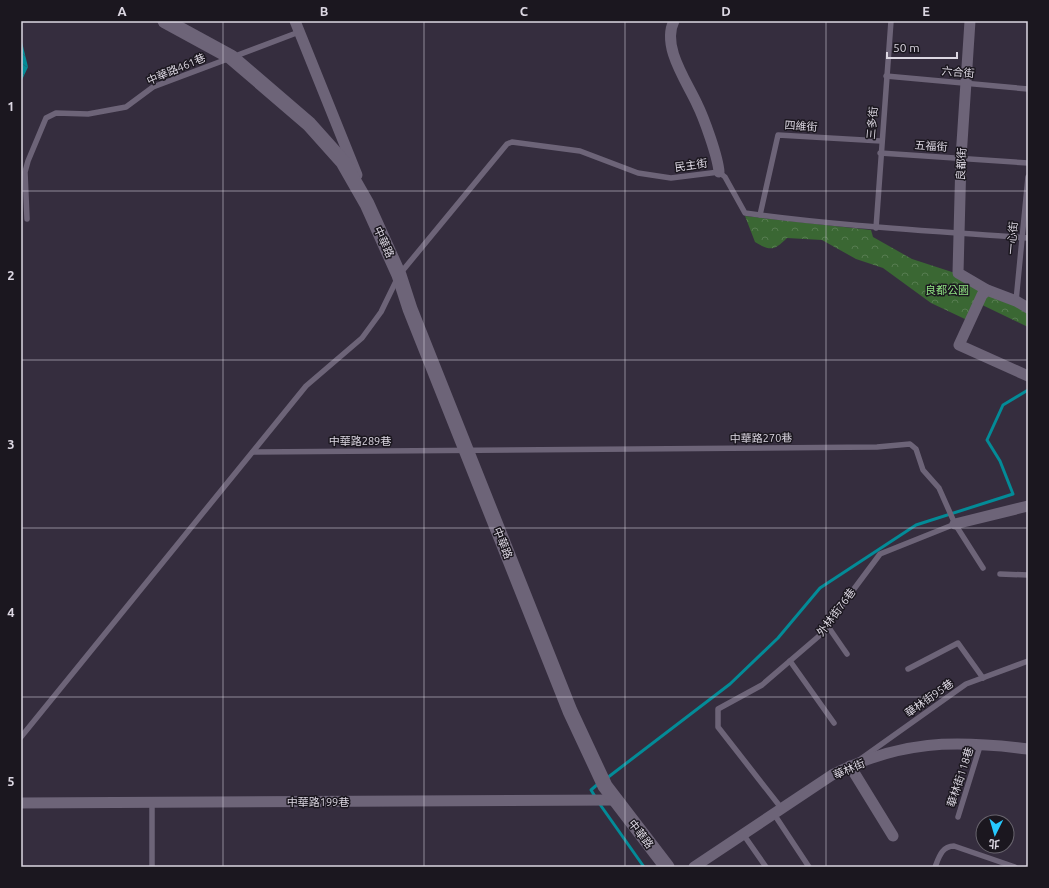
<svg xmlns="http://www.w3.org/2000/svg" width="1049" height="888" viewBox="0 0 1049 888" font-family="Ubuntu,'Noto Sans TC',sans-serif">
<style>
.park{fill:url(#park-crowns)}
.water{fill:url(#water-waves)}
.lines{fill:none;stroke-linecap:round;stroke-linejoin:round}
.stream{stroke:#038b97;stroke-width:3}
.lane{stroke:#6d6478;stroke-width:5.5}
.street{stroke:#6d6478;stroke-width:11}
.secondary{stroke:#6d6478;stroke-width:15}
.grid{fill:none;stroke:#dcd7e2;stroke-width:1;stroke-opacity:0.55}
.labels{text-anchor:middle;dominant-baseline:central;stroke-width:3;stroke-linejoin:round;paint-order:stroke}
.street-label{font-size:11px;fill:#dcd7e2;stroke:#1b171f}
.park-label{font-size:11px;fill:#8fe282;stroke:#1b171f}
.neatline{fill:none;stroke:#dcd7e2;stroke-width:1.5}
.grid-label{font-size:13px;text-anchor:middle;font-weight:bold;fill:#dcd7e2}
</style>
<defs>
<pattern id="park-crowns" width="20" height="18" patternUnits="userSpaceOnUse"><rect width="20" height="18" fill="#3a6733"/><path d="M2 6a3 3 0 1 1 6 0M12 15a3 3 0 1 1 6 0" fill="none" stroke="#567c50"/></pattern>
<pattern id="water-waves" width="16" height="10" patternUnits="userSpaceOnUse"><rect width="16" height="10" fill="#038b97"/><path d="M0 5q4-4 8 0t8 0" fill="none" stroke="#19717a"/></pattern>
</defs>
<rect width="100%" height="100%" fill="#352d3e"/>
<path class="park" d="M745,216L871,230L873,237L912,259L955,273L1028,311V327L976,302L967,320L931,303L883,268L856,259L822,240L787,238C774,251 770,251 755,242Z"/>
<polygon class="water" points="21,38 28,67 21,82"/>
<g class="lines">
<g class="stream">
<polyline points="607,778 730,684 778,638 820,588 916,525 1013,494 1000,461 987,440 1003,405 1028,390"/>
<polyline points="596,798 591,790 599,783"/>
<polyline points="599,803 644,867"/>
</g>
<g class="lane">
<polyline points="886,76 1028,89"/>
<polyline points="880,153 1028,163"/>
<polyline points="760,215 778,135 881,141"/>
<polyline points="27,219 25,172 28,161 46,118 56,113 88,114 126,107 153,87 299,32"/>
<polyline points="876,228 891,21"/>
<polyline points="1016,301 1028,177"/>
<polyline points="253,452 877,447 910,444 916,449 923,470 939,488 955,524 983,568"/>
<polyline points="1000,574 1028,575"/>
<polyline points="827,625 847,654"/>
<polyline points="790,661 834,723"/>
<polyline points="908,669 958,643 983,678"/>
<path d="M21,737L306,386L362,338L381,312L399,275L507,144L512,142L580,151L638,173L671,178L719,172L725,177L745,213C839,226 933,231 1028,238"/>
<polyline points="862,758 966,684 1028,661"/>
<polyline points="152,802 152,867"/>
<polyline points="782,809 718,727 718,709 762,685 819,636 880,554 955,524"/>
<polyline points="774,814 809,867"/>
<polyline points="958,817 981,743"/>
<polyline points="743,834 766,867"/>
<path d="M935,867C939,857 942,846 954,846L1015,867"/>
</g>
<g class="street">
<polyline points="295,21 357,175"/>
<path d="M674,21C661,46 687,82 697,104C704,118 718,157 719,172"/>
<polyline points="970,21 961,158 958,273 987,290 1016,301 1028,308"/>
<polyline points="987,290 982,295 959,345 1028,376"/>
<polyline points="955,524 1028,506"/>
<polyline points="850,766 893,836"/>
<polyline points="21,803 616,800"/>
<path d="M694,867L832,775C900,740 954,740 1028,749"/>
</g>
<polyline class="secondary" points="165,21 231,57 309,124 343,162 367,204 399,275 410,309 570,711 605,786 667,867"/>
</g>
<path class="grid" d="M223,21V867M424,21V867M625,21V867M826,21V867M21,191H1028M21,360H1028M21,528H1028M21,697H1028"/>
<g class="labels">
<g class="street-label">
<text transform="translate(176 69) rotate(-23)">中華路461巷</text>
<text transform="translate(958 72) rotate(5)">六合街</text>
<text transform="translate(872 123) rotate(-85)">三多街</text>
<text transform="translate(801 126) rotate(4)">四維街</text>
<text transform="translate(931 146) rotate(4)">五福街</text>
<text transform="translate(961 164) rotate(-87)">良都街</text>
<text transform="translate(691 165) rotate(-8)">民主街</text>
<text transform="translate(1012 238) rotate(-85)">一心街</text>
<text transform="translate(384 242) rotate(65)">中華路</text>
<text transform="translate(761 438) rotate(-1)">中華路270巷</text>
<text x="360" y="441">中華路289巷</text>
<text transform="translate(503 543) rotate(68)">中華路</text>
<text transform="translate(836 612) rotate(-53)">外林街76巷</text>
<text transform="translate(929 698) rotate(-35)">華林街95巷</text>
<text transform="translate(849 769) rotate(-24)">華林街</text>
<text transform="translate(960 777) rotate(-72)">華林街118巷</text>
<text x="318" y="802">中華路199巷</text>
<text transform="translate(641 834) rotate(52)">中華路</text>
</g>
<g class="park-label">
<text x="947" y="290">良都公園</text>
</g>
</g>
<rect width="1049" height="888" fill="none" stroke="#1b171f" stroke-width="44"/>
<g transform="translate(995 834) rotate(185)"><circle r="19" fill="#1b171f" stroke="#68646d"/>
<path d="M0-3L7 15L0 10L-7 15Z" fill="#26c9fe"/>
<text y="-6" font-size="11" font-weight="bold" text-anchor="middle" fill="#dcd7e2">北</text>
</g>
<path d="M887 52v6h70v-6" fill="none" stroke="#dcd7e2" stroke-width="2"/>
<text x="893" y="52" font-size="12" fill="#dcd7e2" stroke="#1b171f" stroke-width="3" paint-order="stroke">50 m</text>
<rect x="22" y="22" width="1005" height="844" class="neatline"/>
<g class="grid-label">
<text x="122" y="16">A</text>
<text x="324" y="16">B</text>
<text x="524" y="16">C</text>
<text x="726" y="16">D</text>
<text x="926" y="16">E</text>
<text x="11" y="111">1</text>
<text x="11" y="280">2</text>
<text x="11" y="449">3</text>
<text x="11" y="617">4</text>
<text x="11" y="786">5</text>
</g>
</svg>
